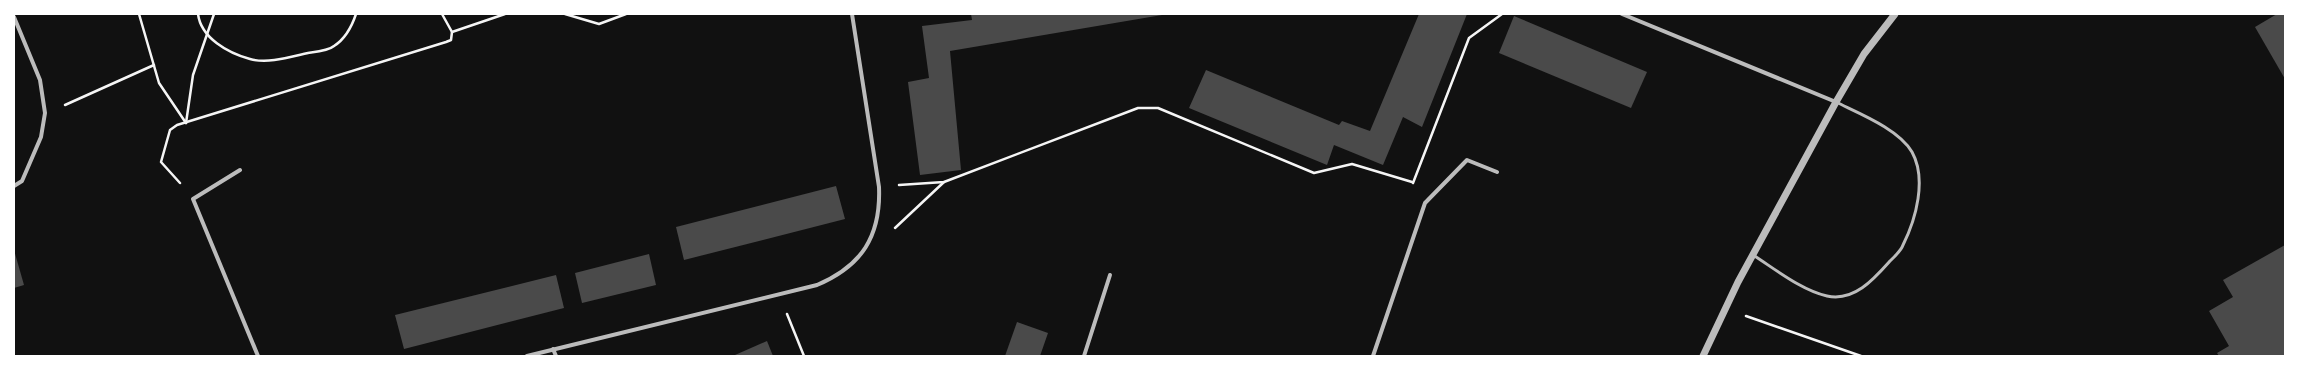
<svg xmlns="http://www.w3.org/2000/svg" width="2299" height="370" viewBox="0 0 2299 370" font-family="Quicksand,sans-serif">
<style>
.building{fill:#4a4a4a}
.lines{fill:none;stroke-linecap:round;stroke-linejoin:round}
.path{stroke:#f5f5f5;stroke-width:2.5}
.service{stroke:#bcbcbc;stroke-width:3}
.minor{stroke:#bcbcbc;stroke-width:4}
.tertiary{stroke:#bcbcbc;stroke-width:7}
</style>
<rect width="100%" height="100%" fill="#111"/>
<g class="building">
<polygon points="971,14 1162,14 1162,15 950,51 961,170 920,175 908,82 929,78 922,26 972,20"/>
<polygon points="1419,14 1467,14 1422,127 1403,117 1383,165 1334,145 1327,165 1189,108 1206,70 1339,125 1342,121 1370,131"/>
<polygon points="2277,14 2285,14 2285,79 2255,27"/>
<polygon points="1514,16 1647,72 1631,108 1499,53"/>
<polygon points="836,186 845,219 684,260 676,227"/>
<polygon points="2285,245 2285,356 2219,356 2217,353 2229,346 2209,311 2233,297 2223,280"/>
<polygon points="14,250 24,285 14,288"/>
<polygon points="649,254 656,285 582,303 575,273"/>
<polygon points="556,275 564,308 404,349 395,315"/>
<polygon points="1017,322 1048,333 1040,356 1005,356"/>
<polygon points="767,341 773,356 736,356 735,355"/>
</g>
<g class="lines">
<g class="path">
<polyline points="139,14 159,83 186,123"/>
<path d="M198,14C201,38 228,53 250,59C268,64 290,57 308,53C315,52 328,51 334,46C345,39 352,26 356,14"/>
<polyline points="565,14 599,24 626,14"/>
<polyline points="452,32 505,14"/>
<polyline points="65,105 154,65"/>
<polyline points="186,123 193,75 214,14"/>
<polyline points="180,183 161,162 170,130 177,125 446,42 451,40 452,32 442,14"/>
<polyline points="1413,183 1469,38 1502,14"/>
<polyline points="899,185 944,182 1138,108 1158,108 1314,173 1352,164 1412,182"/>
<polyline points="895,228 944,182"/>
<polyline points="787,314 804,356"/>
<polyline points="1746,316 1861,356"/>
</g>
<path class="service" d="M1753,255C1775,269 1801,290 1827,296C1854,302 1874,279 1890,261C1894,257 1901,251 1903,245C1916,219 1927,179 1912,152C1899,129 1858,113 1836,102"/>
<g class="minor">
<polyline points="1622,14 1836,102"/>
<polyline points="14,17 40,80 45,113 41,137 22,181 14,186"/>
<polyline points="240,170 193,199 258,356"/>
<polyline points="553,349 556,356"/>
<path d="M527,356L817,285C862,266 881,236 879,187L852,14"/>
<polyline points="1084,356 1110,275"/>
<polyline points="1373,356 1425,203 1467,160 1497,172"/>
</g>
<polyline class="tertiary" points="1703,356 1738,282 1836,102 1864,54 1895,14"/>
</g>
<rect width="2299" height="370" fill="none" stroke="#ffffff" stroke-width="30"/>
</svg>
